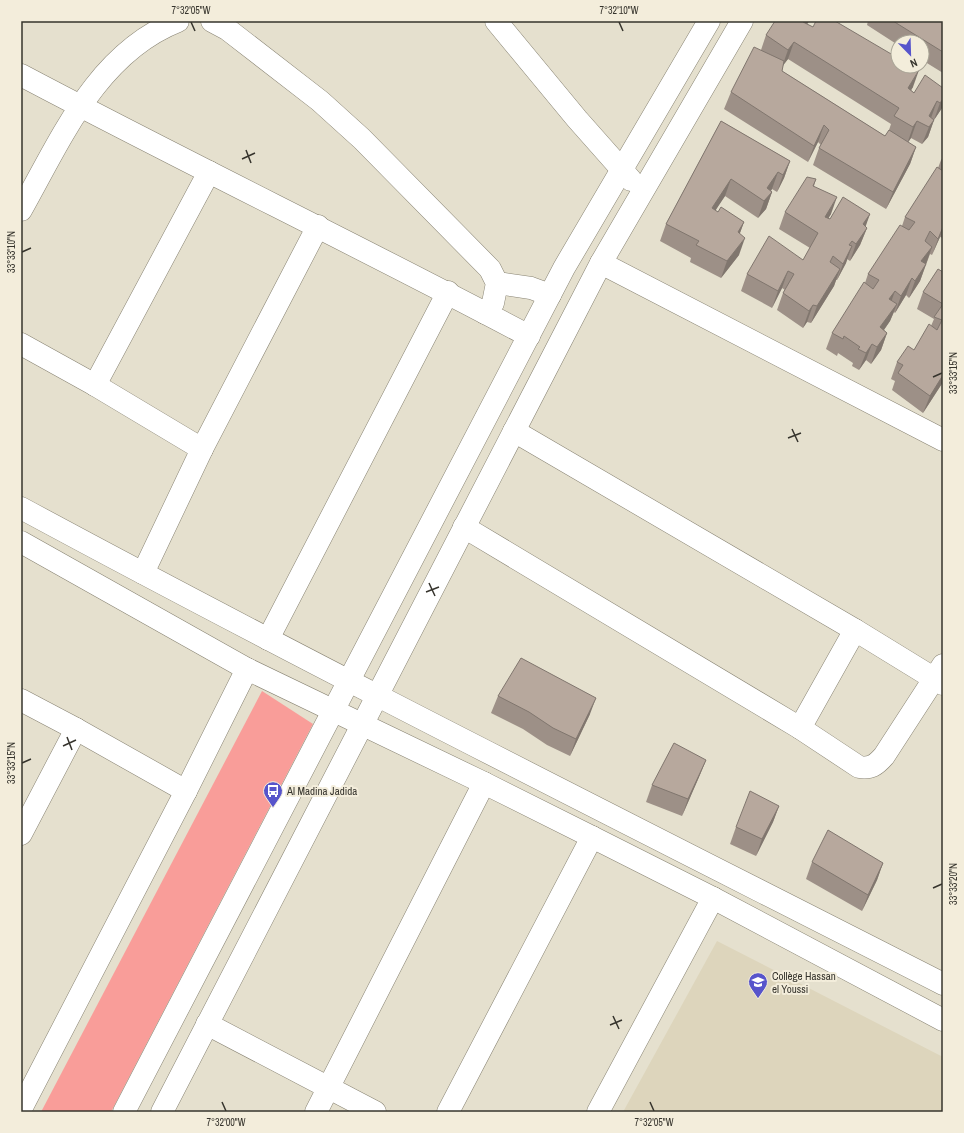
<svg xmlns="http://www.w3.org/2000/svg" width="964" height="1133" viewBox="0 0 964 1133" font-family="'Archivo Narrow',sans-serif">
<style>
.built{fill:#ddd5bc}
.green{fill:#f99d99}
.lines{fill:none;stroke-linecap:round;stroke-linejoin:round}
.minor-casing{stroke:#888373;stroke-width:23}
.minor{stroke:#fff;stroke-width:22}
.wall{fill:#9d9087;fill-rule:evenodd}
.shaded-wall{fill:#80766e}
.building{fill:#b7a89d;stroke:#80766e}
.ticks{fill:none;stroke:#36342d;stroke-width:1.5}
.labels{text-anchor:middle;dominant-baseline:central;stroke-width:4;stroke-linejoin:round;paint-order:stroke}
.poi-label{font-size:11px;fill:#36342d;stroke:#f3eddb;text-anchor:start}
.neatline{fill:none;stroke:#36342d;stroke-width:1.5}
.ticks-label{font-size:10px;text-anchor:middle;fill:#36342d}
</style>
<rect width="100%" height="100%" fill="#e5e0ce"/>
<polygon class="built" points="717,941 943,1057 943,1112 623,1112"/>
<polygon class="green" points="262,691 313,724 111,1112 41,1112"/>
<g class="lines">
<defs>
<g id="minor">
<polyline points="212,21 227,29 320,101 362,139 490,269 497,283 493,303 485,313"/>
<polyline points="496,21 577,119 631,180"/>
<path d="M21,75C189,164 361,247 529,336"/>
<path d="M21,210C61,139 97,53 178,21"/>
<polyline points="601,263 943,440"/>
<polyline points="497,283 531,288 550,295"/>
<polyline points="21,344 95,385 202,449"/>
<polyline points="95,385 209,172"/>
<polyline points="514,431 855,630 943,684"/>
<path d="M21,508C325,672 635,827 943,984"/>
<path d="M464,527L800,728L859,767C871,769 876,765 884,756L943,665"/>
<polyline points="21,542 247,669 484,783 592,837 713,898 943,1020"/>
<polyline points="143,573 202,449 318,226"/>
<polyline points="268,639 448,292"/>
<polyline points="21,700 76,729 186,791"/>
<polyline points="800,728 855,630"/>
<polyline points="21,834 76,729"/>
<polyline points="207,1024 375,1112"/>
<polyline points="21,1109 186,791 247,669"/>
<polyline points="124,1112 564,268 709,21"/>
<polyline points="162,1112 601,263 742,21"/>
<polyline points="316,1112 484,783"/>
<polyline points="448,1112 592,837"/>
<polyline points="598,1112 713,898"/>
</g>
</defs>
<use href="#minor" class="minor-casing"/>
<use href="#minor" class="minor"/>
</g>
<g class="wall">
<polygon points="868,21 943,21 943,73 922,60 922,42 898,42 898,45 867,25"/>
<path d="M807,24L913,87L911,90L914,93L943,88L942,108L934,120L928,137L922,144L911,138L908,142L916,147L910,164L886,209L813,165L819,148L821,145L818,142L808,162L724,109L731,92L761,50L766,35ZM788,59L891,124L889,130L885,136L782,71L783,65Z"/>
<polygon points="721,121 790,161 784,178 777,192 772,189 771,191 772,192 766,209 758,218 725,196 715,210 718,212 744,222 740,233 739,255 721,278 690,262 691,258 660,241 666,224"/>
<polygon points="943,157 943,238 940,237 932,255 930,254 920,281 909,298 906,295 895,313 894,312 890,321 884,330 887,333 881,350 871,364 866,360 859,370 852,366 853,363 838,353 837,356 826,349 832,333 865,283 868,274 902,226 905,217 938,168 941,160"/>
<polygon points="816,179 814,186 831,214 828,218 830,219 870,214 865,226 867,228 860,245 850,261 847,259 846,263 837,280 836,280 834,286 811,323 807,322 803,328 777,310 783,293 785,290 782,288 772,308 741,291 747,274 803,260 810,248 779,229 785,212"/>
<polygon points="943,272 943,382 923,413 892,390 895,381 891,379 897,362 914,350 931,326 934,319 917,309 923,292"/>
<polygon points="498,696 590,714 570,756 547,745 523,729 491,713"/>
<polygon points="706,760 699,777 682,816 646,802 652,785"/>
<polygon points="779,806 773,822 756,856 730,844 736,827"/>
<polygon points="812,862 883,863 877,880 862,911 806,879"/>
</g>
<g class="shaded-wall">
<polygon points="804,21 809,21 808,23 797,39"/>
<polygon points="794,42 788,59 782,67 788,50"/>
<polygon points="919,70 913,87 902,105 908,88"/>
<polygon points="943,99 943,105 942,108 934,120 940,103"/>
<polygon points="937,101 931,118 929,116"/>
<polygon points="934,120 928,137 922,144 929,127"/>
<polygon points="917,121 911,138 907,144 913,127"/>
<polygon points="824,125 818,142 808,162 814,146"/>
<polygon points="916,147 910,164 886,209 893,192"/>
<polygon points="790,161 784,178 777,192 783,175"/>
<polygon points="778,172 772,189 764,200 772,192 766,209 758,218 764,201 767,188"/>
<polygon points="731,179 725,196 706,225 712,208"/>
<polygon points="837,197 831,214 819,234 825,217"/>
<polygon points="870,214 864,231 863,224"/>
<polygon points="744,222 738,238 738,232"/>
<polygon points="943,227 940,237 932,255 938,239"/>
<polygon points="867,228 860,245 850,261 856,244"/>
<polygon points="745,238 739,255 721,278 727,261"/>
<polygon points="852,246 846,263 837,280 843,264"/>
<polygon points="932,247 926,264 915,278 921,261"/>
<polygon points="926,264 920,281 909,298 915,281"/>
<polygon points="840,269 834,286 811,323 817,306"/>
<polygon points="788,271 782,288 772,308 778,291"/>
<polygon points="912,278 906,295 895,313 901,296"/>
<polygon points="895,291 889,308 889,299"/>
<polygon points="897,304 890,321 874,344 880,327"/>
<polygon points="813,305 807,322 803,328 809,311"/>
<polygon points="887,333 881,350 871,364 877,347"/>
<polygon points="872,344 866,360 859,370 866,353"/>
<polygon points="943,375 943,382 923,413 930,396"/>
<polygon points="596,698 590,714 570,756 576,739"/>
<polygon points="706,760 699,777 682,816 688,799"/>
<polygon points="779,806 773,822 756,856 762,839"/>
<polygon points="883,863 877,880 862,911 868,895"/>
</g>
<g class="building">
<polygon points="775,21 804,21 803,22 813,27 816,21 835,21 898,58 898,66 911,66 919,70 908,88 914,93 925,75 943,88 943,99 940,103 937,101 929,116 934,120 929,127 917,121 913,127 894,116 899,108 794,42 788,50 766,35"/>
<polygon points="893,21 943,21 943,52"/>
<polygon points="754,47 784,61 782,71 885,136 889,130 916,147 893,192 819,148 829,130 824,125 814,146 731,92"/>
<polygon points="721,121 790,161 783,175 778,172 767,188 772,192 764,201 731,179 712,208 718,212 721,207 744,222 738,232 745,238 727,261 696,245 699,241 666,224"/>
<polygon points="937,167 943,171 943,227 938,239 930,231 925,241 932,247 921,261 926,264 915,281 912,278 901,296 895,291 889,299 897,304 880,327 887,333 877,347 872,344 866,353 858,349 860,347 844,336 843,339 832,333 864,282 873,289 879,280 868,274 900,225 909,230 915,222 905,217"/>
<polygon points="807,177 816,179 813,186 837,197 825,217 830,219 843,197 870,214 863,224 867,228 856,244 852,241 849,245 852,246 843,264 833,256 830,262 840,269 817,306 813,305 809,311 783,293 794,274 788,271 778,291 747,274 769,236 803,260 818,233 785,212"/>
<polygon points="938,269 943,272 943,375 930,396 898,373 903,365 897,362 908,346 914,350 929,324 937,330 942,320 934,317 943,304 923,292"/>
<polygon points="521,658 596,698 576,739 553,728 529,712 498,696"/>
<polygon points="674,743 706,760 688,799 652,785"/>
<polygon points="750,791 779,806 762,839 736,827"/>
<polygon points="828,830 883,863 868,895 812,862"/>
</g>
<path class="ticks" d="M191,22L195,31M619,22L623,31M246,150L251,163M242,159L255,153M22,252L31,248M933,377L942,373M792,429L798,442M788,438L801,433M429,583L435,596M426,592L439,587M67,737L72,750M63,746L76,740M22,763L31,759M933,888L942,884M613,1016L619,1029M610,1025L622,1020M222,1102L226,1111M650,1102L654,1111"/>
<defs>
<symbol id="bus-pin" viewBox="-11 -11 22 30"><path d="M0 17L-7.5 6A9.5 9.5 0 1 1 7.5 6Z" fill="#5754cb" stroke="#f3eddb"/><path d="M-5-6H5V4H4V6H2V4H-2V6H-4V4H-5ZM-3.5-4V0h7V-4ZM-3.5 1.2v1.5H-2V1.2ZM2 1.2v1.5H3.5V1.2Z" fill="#fff"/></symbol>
<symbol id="school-pin" viewBox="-11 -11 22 30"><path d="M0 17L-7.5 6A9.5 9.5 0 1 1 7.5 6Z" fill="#5754cb" stroke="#f3eddb"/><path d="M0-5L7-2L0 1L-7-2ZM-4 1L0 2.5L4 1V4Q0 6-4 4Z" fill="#fff"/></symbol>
</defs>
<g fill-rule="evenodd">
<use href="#bus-pin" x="262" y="780" width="22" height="30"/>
<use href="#school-pin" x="747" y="971" width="22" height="30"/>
</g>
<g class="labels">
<g class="poi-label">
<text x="287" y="791">Al Madina Jadida</text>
<text x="772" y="976">Collège Hassan<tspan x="772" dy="13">el Youssi</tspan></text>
</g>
</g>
<rect width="964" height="1133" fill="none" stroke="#f3eddb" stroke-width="44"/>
<g transform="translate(910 54) rotate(157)"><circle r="19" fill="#f3eddb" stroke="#a7a395"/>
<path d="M0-3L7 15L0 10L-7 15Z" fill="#5754cb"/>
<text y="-6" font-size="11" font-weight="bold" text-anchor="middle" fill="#36342d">N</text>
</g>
<rect x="22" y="22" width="920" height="1089" class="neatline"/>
<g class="ticks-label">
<text x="191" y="14">7°32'05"W</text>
<text x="619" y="14">7°32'10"W</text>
<text transform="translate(11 252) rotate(-90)" y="4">33°33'10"N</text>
<text transform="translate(953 373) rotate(-90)" y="4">33°33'15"N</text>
<text transform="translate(11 763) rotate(-90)" y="4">33°33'15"N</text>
<text transform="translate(953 884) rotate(-90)" y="4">33°33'20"N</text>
<text x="226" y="1126">7°32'00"W</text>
<text x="654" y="1126">7°32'05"W</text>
</g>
</svg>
